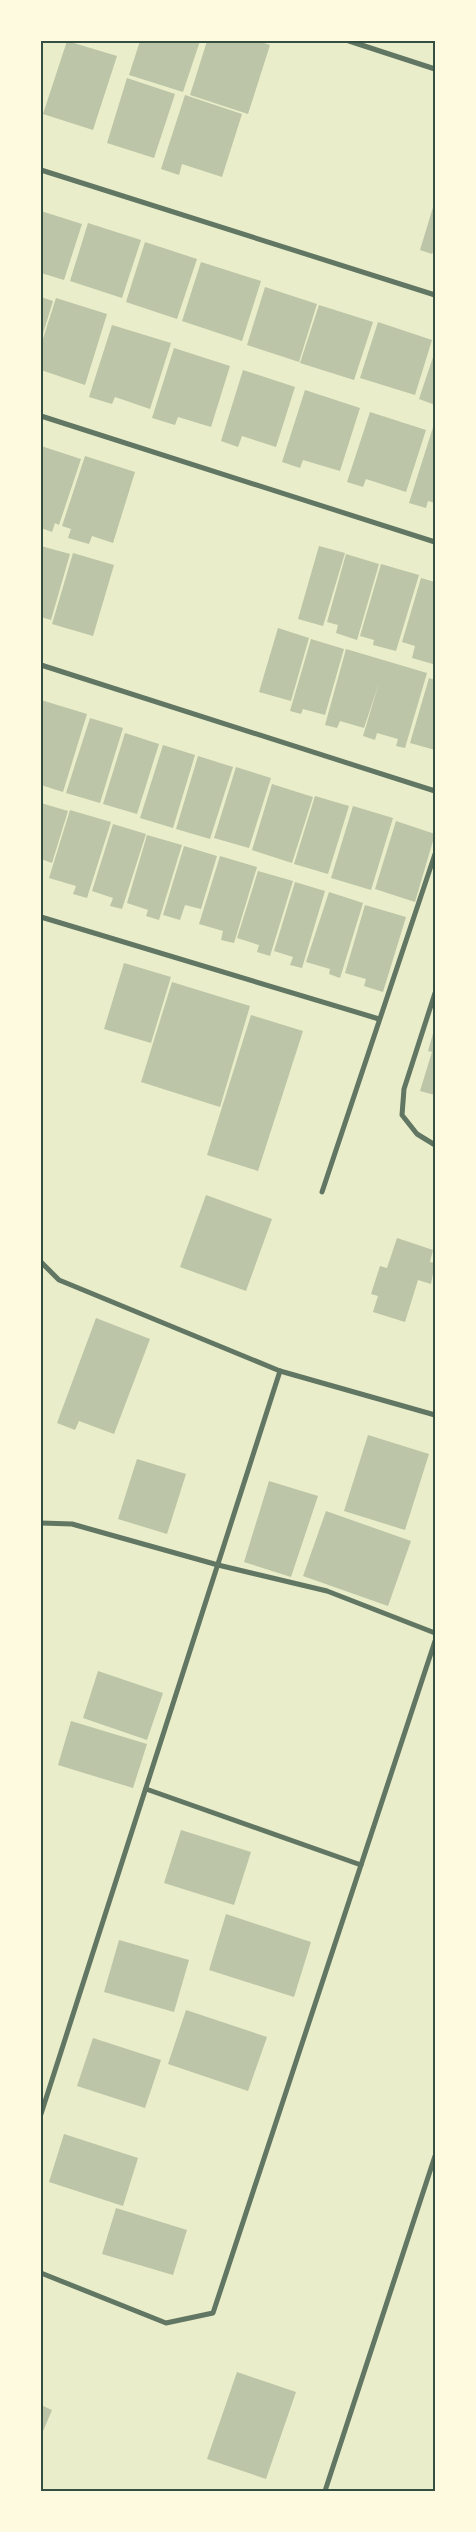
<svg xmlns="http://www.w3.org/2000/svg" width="476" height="2532" viewBox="0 0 476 2532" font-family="'Exo 2',sans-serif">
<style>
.building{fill:#bcc5a7}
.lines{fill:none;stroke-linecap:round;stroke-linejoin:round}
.minor{stroke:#617663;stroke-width:5}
.neatline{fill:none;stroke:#344e41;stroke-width:2}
</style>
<rect width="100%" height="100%" fill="#e9edc9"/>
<g class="building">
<polygon points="67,41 117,56 93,130 43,114"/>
<polygon points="140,41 200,41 183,92 129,75"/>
<polygon points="207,41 258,41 270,45 248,114 190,95"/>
<polygon points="127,78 175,94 154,158 107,143"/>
<polygon points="185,95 242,114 222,177 182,164 179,175 161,169"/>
<polygon points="434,204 435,248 432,254 420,250"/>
<polygon points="41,211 82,224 64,280 41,273"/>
<polygon points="88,223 141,240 122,298 70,281"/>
<polygon points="145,242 197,259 177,319 126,302"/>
<polygon points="201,262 261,281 242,341 182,321"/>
<polygon points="265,287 317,304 299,362 247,345"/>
<polygon points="41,297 53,301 42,337 41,337"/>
<polygon points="56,298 107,314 85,385 41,370 41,345"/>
<polygon points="319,305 373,322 354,380 300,363"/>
<polygon points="378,322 432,340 415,395 360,378"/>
<polygon points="112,325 171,343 150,409 115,397 112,404 89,397"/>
<polygon points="174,348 230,366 211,427 178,417 175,425 152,418"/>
<polygon points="435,351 435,405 419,399"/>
<polygon points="243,370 295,387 276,447 242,436 238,447 221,441"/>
<polygon points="305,390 360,408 340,471 303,460 300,468 282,462"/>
<polygon points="370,412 426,430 406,492 366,479 363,487 347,482"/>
<polygon points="434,424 435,503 428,501 426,508 409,503"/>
<polygon points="41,446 81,459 59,525 55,523 52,532 41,528"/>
<polygon points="85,456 135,472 113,543 92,536 89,544 68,538 71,529 62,526"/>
<polygon points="41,546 70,554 51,620 41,617"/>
<polygon points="319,546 345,553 323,626 298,619"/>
<polygon points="73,553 114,565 93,636 52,624"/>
<polygon points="346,554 379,564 357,640 336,633 338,625 327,622"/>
<polygon points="381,564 419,575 396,651 373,645 374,640 360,636"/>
<polygon points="421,578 435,582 433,664 412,658 415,646 402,642"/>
<polygon points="278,628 309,638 291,701 259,692"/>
<polygon points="311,639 344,649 325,715 303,709 301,714 290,711"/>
<polygon points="346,649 427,673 405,748 396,746 398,739 377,733 375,740 363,736 379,683 364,728 340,721 337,728 325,725"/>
<polygon points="429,678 435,680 435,750 410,743"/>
<polygon points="41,700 87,714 63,792 41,785"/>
<polygon points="90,718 123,728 100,803 66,793"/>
<polygon points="125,733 159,744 137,814 103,804"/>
<polygon points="163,745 195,755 173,828 140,818"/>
<polygon points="198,756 233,767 210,839 176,829"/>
<polygon points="236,767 271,778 249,848 214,838"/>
<polygon points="272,784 313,797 292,863 252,850"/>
<polygon points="315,796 349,806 328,874 294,864"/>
<polygon points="41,803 68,811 52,863 41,859"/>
<polygon points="353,806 393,818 371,890 331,878"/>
<polygon points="70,810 111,822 87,898 73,894 76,886 49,878"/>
<polygon points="396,821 435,834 415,902 375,889"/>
<polygon points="113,824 146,834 122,909 110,906 113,898 92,891"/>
<polygon points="147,835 182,845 159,920 146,916 148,910 127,903"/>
<polygon points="184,846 217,856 201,909 185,905 180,920 163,915"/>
<polygon points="220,856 257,867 234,943 221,940 223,931 199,924"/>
<polygon points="258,871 293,881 270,956 257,952 259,945 237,938"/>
<polygon points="295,882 325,891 302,968 290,965 293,957 274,951"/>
<polygon points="329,892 363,903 340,978 329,974 330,969 306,962"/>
<polygon points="365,905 406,917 383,992 364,986 366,979 345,973"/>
<polygon points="124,963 171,977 151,1043 104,1029"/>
<polygon points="172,982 250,1006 220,1107 141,1082"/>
<polygon points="251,1015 303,1031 258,1171 207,1155"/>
<polygon points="434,1030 435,1030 435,1095 420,1091 432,1052 428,1051"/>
<polygon points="206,1195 272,1219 246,1291 180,1267"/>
<polygon points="397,1238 433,1250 430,1262 435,1263 431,1284 418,1280 405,1322 373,1312 378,1296 371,1294 380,1266 387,1268"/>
<polygon points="96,1318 150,1339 114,1434 79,1421 75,1430 57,1423"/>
<polygon points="368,1435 429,1454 405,1530 344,1511"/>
<polygon points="137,1459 186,1474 167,1534 118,1519"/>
<polygon points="269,1481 318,1496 291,1577 244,1562"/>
<polygon points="326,1511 411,1541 388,1606 303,1576"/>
<polygon points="98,1671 163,1693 147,1740 83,1718"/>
<polygon points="71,1721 147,1744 133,1788 58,1765"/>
<polygon points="181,1830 251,1852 234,1905 164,1883"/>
<polygon points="226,1914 311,1942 294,1997 209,1970"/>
<polygon points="119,1940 189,1960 174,2012 104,1992"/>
<polygon points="186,2010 267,2037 248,2091 168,2064"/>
<polygon points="93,2038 161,2060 145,2108 77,2086"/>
<polygon points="64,2134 138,2158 123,2206 49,2182"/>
<polygon points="116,2208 187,2230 173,2275 102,2254"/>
<polygon points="237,2372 296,2392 266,2479 207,2459"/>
<polygon points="41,2405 52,2410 41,2436"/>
</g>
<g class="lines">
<g class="minor">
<polyline points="349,41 435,69"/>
<polyline points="41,170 435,295"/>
<polyline points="41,416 435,542"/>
<polyline points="41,665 435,791"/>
<polyline points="41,917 379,1019"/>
<polyline points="435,993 404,1089 402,1115 417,1134 435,1145"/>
<polyline points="322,1192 435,854"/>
<polyline points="41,1262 59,1280 280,1371 435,1415"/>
<polyline points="41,1523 72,1524 218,1565 327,1591 435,1633"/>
<polyline points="146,1789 361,1865"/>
<polyline points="41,2114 280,1371"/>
<polyline points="41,2273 166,2323 213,2313 435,1641"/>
<polyline points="325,2491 435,2156"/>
</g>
</g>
<rect width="476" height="2532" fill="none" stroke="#fefae0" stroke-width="85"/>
<rect x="42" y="42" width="392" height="2448" class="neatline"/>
</svg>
